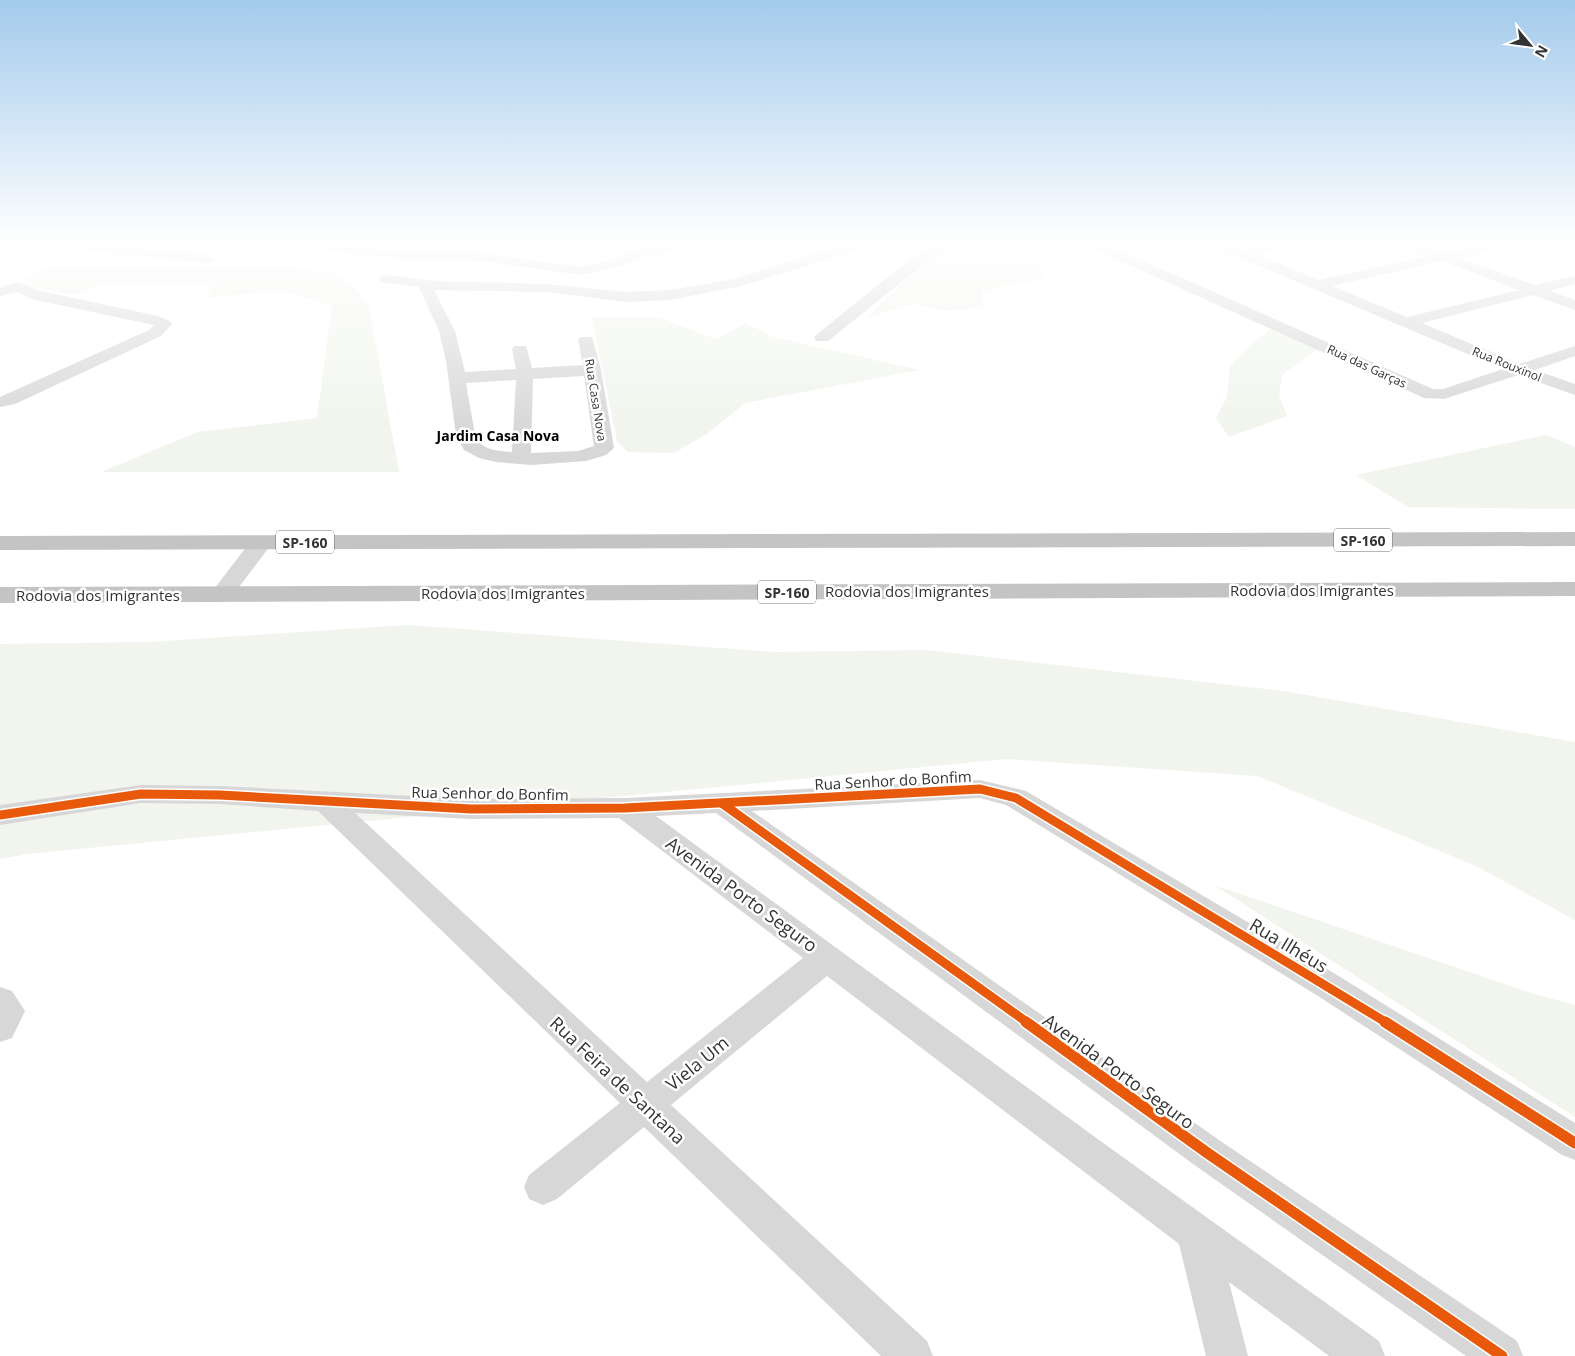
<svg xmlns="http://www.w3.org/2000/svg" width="1575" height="1356" viewBox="0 0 1575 1356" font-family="'Open Sans',sans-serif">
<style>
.green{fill:#f1f5ed}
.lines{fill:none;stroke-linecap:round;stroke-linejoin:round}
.minor{fill:#d7d7d7;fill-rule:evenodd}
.highway{fill:#c4c4c4;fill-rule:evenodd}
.cycleway-far1-casing{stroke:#fff;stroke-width:12}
.cycleway-casing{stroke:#fff;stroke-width:14}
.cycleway-far1{stroke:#e8590c;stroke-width:9}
.cycleway{stroke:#e8590c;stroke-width:11}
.labels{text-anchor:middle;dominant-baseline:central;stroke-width:5;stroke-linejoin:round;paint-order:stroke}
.far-street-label{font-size:12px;fill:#333;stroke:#fff}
.far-neighbourhood-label{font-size:14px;font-weight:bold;fill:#000;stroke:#fff}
.shield{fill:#fff;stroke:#707070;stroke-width:1}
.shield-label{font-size:14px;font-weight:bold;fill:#333}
.street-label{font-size:15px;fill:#333;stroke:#fff}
.near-street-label{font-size:18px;fill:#333;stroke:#fff}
</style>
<rect width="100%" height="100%" fill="#fff"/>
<g class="green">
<polygon points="950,243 1079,243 1076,253 1058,259 1042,269 1044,280 1018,283 982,292 983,307 948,311 912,304 866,318 908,277"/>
<polygon points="46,267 294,267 333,273 352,284 369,306 399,472 101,472 198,432 317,418 332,306 281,290 207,298 211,285 112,283 72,295 35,289 26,279"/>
<polygon points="592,317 657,317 716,339 746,323 773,337 920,370 745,403 707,434 674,453 628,452 617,441"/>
<polygon points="1275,326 1322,346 1282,375 1279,396 1287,416 1229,437 1216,418 1227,397 1230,366 1253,343"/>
<polygon points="1546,435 1575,447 1575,509 1408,507 1356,475"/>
<polygon points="408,625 773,652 926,650 1284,691 1575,742 1575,920 1476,866 1257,776 1006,759 27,854 0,859 0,644 148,642"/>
<polygon points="1214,885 1531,993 1575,1005 1575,1117"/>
</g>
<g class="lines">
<g class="minor">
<polygon points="47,243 91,243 208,255 213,256 215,259 213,262 208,263 54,247"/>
<polygon points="285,243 328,243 405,251 482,253 581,267 612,260 645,245 646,243 660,243 659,246 669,243 690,243 688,246 636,259 621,266 581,275 482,261 405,259 292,247"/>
<path d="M848,243H865L852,252L741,286L670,300L626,302L547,292L434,290L455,331L465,372L516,369L512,349L514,346H526L532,368L583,365L578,340L580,337H592L601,370L614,448L606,455L586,461L531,465L496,462L479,458L464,450L456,435L446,361L439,331L419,287L386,283L381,282L379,279L381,276L386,275L435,281L547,284L626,292L670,290L734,279ZM584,376L594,446L578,451L531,453L533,379ZM516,380L512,452C498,451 480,450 475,435L466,383Z"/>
<polygon points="934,243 950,243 828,341 816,341 814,338 816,335 899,268"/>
<path d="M1085,243H1103L1433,389H1443L1503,369L1212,246L1210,243H1228L1243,249L1272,243H1298L1296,246L1256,254L1319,280L1428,256L1400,246L1398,243H1417L1444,252L1488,243H1512L1510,246L1458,258L1535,285L1575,276V284L1550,291L1575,300V310L1533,295L1422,323L1519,364L1575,346V356L1535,370L1575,384V395L1518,375L1444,399L1424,398L1087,246ZM1442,261L1519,290L1407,317L1332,286Z"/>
<polygon points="19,282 36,290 158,316 170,321 172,324 161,336 15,404 0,407 0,397 149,330 154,325 31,299 17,292 0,296 0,287"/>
<polygon points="262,536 270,537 273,542 230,599 222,601 214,599 211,594 214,589 254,537"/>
<path d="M980,780L1026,791L1342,978L1575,1123V1160L1562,1155L1318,996L1006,805L980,798L752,811L1219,1140L1517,1341L1523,1356H1466L1193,1164L716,813L656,816L1099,1140L1379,1341L1385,1356H1329L1229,1282L1248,1356H1206L1179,1244L827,976L671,1105L927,1341L933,1356H881L644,1127L557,1199L543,1205L529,1199L524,1187L529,1175L620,1103L318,811L220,804L141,803L0,825V805L141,785L220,786L471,799L625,798ZM355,813L471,819L619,818L803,958L647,1082Z"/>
<polygon points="0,987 12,991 25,1011 12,1038 0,1042"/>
</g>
<g class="highway">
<polygon points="1575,532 1575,546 0,550 0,536"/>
<polygon points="1575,582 1575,596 0,603 0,587"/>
</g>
<defs>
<g id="cycleway-far1">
<polyline points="723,804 1028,1023"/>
<polyline points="0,815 141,794 220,795 471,809 625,808 980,789 1016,798 1387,1023"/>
</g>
<g id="cycleway">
<polyline points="1026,1022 1206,1152 1502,1356"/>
<polyline points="1385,1022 1575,1143"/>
</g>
</defs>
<use href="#cycleway-far1" class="cycleway-far1-casing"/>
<use href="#cycleway" class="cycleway-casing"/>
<use href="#cycleway-far1" class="cycleway-far1"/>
<use href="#cycleway" class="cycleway"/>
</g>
<linearGradient id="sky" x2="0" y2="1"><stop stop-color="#a3caec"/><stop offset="0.56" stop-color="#fff"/><stop offset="1" stop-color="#fff" stop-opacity="0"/></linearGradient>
<rect width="1575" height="433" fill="url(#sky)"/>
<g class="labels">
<g class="far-street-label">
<text transform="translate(1507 364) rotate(22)">Rua Rouxinol</text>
<text transform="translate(1367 366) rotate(25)">Rua das Garças</text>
<text transform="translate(596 400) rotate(81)">Rua Casa Nova</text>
</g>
<g class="far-neighbourhood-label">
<text x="498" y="435">Jardim Casa Nova</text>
</g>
<g class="shield">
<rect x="1334" y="528.5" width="58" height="23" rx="4"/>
<rect x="276" y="530.5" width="58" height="23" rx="4"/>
<rect x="758" y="580.5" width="58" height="23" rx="4"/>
</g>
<g class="shield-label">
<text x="1363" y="540">SP-160</text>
<text x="305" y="542">SP-160</text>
<text x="787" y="592">SP-160</text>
</g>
<g class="street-label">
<text x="1312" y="590">Rodovia dos Imigrantes</text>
<text x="907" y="591">Rodovia dos Imigrantes</text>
<text x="503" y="593">Rodovia dos Imigrantes</text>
<text x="98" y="595">Rodovia dos Imigrantes</text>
<text transform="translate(893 780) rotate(-3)">Rua Senhor do Bonfim</text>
<text transform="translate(490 793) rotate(1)">Rua Senhor do Bonfim</text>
</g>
<g class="near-street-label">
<text transform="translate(742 894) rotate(36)">Avenida Porto Seguro</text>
<text transform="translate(1289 945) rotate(31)">Rua Ilhéus</text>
<text transform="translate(697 1063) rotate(-39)">Viela Um</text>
<text transform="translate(1119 1071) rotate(36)">Avenida Porto Seguro</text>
<text transform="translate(618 1080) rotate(43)">Rua Feira de Santana</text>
</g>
</g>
<g transform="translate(1530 45) rotate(119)" stroke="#ffffff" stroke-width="4" paint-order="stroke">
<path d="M0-4L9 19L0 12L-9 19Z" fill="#333333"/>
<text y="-8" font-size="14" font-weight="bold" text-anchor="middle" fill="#333333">N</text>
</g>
</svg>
